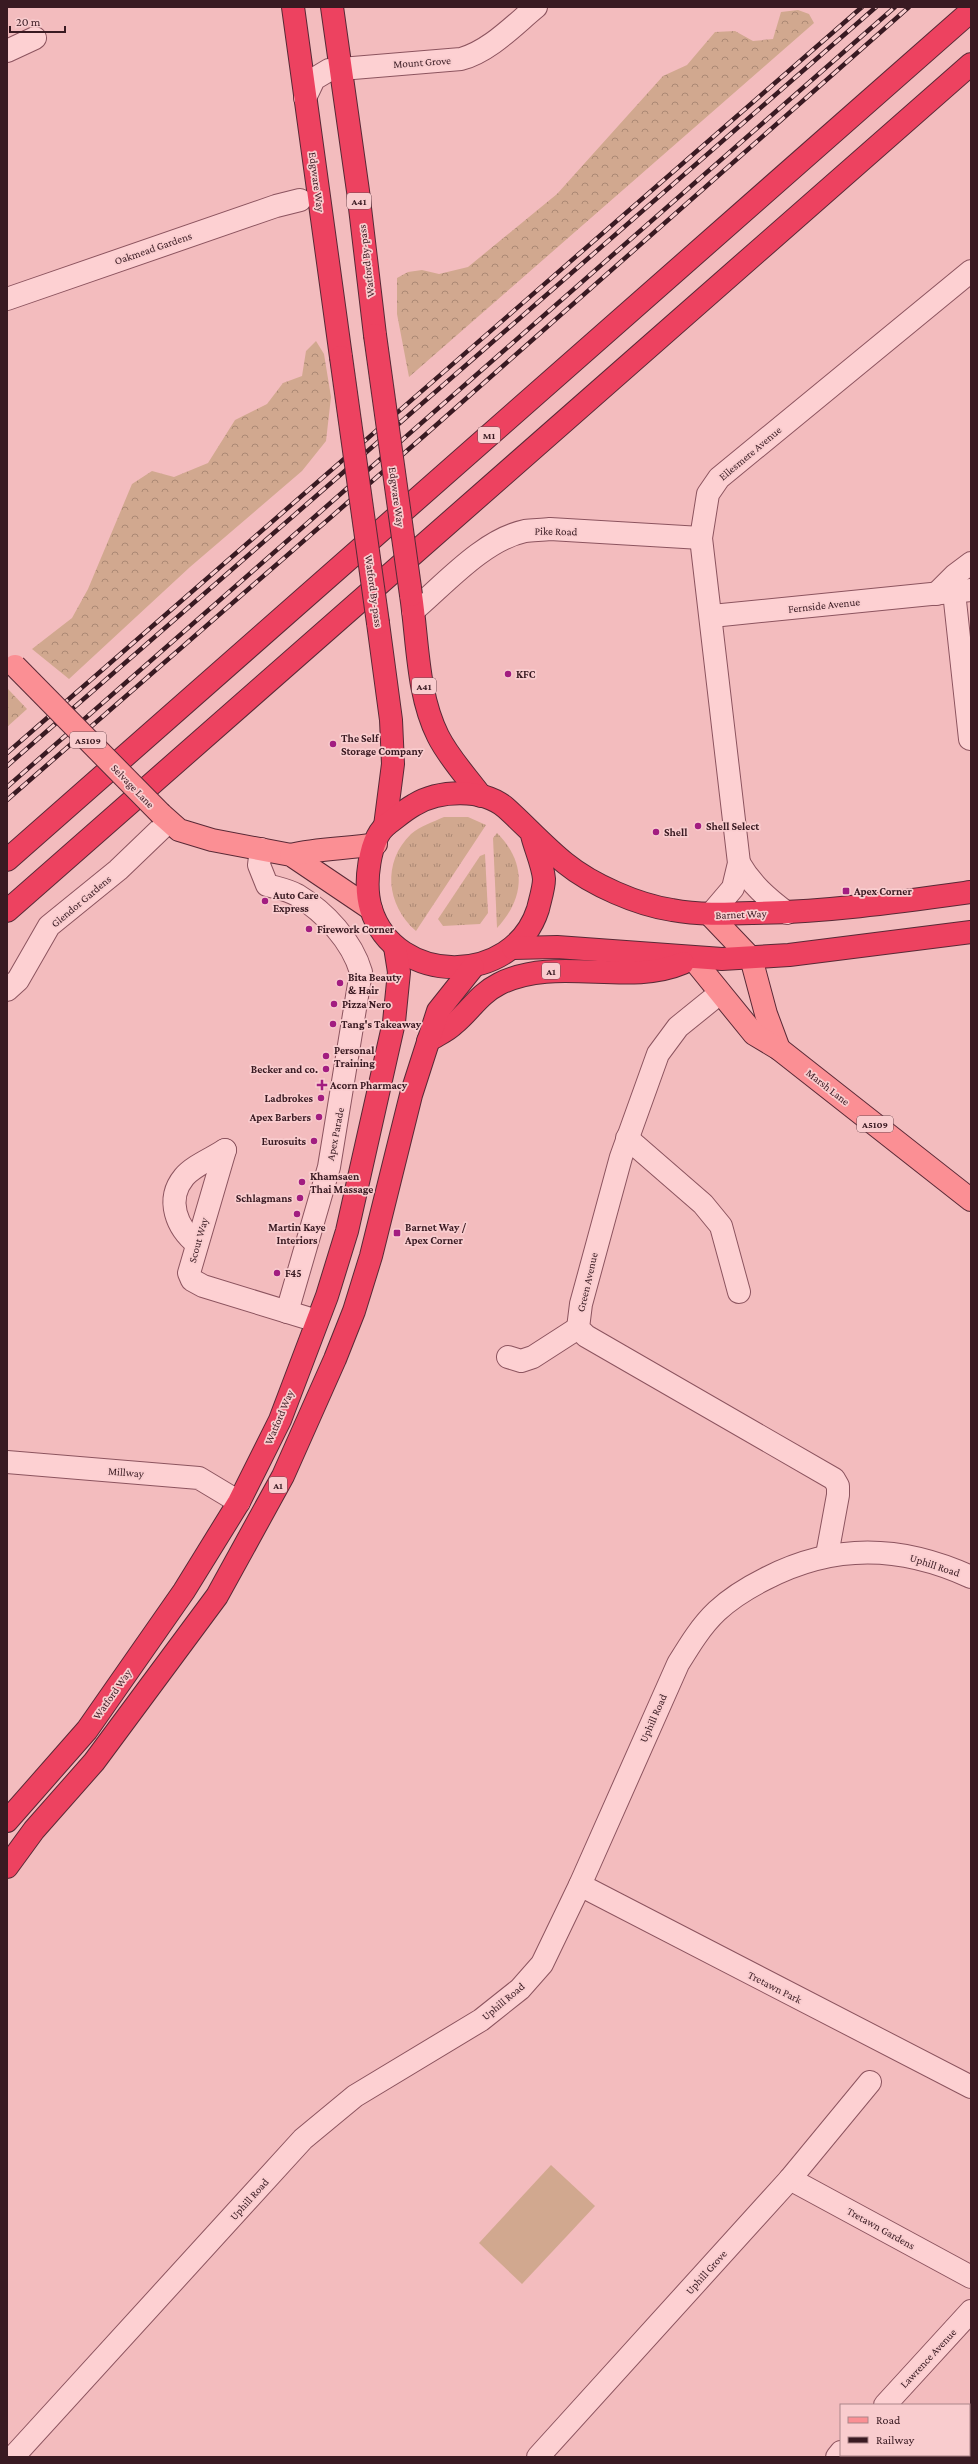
<svg xmlns="http://www.w3.org/2000/svg" width="978" height="2464" viewBox="0 0 978 2464" font-family="'Crimson Pro',serif">
<style>
.grass{fill:url(#grass-tufts)}
.forest{fill:url(#forest-crowns)}
.pitch{fill:#d1a88f}
.lines{fill:none;stroke-linecap:round;stroke-linejoin:round}
.minor-casing{stroke:#8c545f;stroke-width:24}
.major-casing{stroke:#592936;stroke-width:24}
.highway-casing{stroke:#592936;stroke-width:24}
.minor{stroke:#fdd0d2;stroke-width:22}
.major{stroke:#fb8f94;stroke-width:22}
.highway{stroke:#ed4260;stroke-width:22}
.rail-casing{stroke:#391a22;stroke-width:4.5}
.rail{stroke:#f9ccce;stroke-width:3;stroke-dasharray:9;stroke-linecap:butt}
.major-bridge-casing{stroke:#592936;stroke-width:24;stroke-linecap:butt}
.highway-bridge-casing{stroke:#592936;stroke-width:24;stroke-linecap:butt}
.major-bridge{stroke:#fb8f94;stroke-width:22}
.highway-bridge{stroke:#ed4260;stroke-width:22}
.poi-dot{fill:#a21d80;stroke:#f9ccce;stroke-width:1.5}
.labels{text-anchor:middle;dominant-baseline:central;stroke-width:3.5;stroke-linejoin:round;paint-order:stroke}
.shield{fill:#f9ccce;stroke:#734f56;stroke-width:1}
.shield-label{font-size:10px;font-weight:bold;fill:#391a22}
.street-label{font-size:11px;fill:#391a22;stroke:#f9ccce}
.poi-label{font-size:11px;font-weight:bold;fill:#391a22;stroke:#f9ccce;text-anchor:start}
</style>
<defs>
<pattern id="grass-tufts" width="24" height="20" patternUnits="userSpaceOnUse"><rect width="24" height="20" fill="#d1a88f"/><path d="M3 7l-1-3M5 7V3M7 7l1-3M15 17l-1-3M17 17v-4M19 17l1-3" fill="none" stroke="#ab8874"/></pattern>
<pattern id="forest-crowns" width="20" height="18" patternUnits="userSpaceOnUse"><rect width="20" height="18" fill="#d1a88f"/><path d="M2 6a3 3 0 1 1 6 0M12 15a3 3 0 1 1 6 0" fill="none" stroke="#ab8874"/></pattern>
</defs>
<rect width="100%" height="100%" fill="#f3bcbe"/>
<g class="grass">
<path d="M444,817H468L486,825L416,931C386,905 382,862 411,834C420,826 433,822 444,817Z"/>
<path d="M497,833C527,863 525,898 497,928L493,838Z"/>
<polygon points="485,854 488,913 480,924 443,926 438,919 480,856"/>
</g>
<g class="forest">
<polygon points="798,10 809,14 814,23 409,377 397,314 397,278 408,272 422,270 439,274 468,267 557,194 663,76 687,65 715,32 735,31 753,41 773,39 781,12"/>
<polygon points="316,341 324,354 331,397 326,441 302,471 190,567 69,679 32,649 72,618 88,589 132,484 152,471 174,477 208,463 235,420 267,404 283,383 302,376 306,351"/>
<polygon points="7,688 27,709 7,727"/>
</g>
<polygon class="pitch" points="551,2165 595,2206 522,2284 479,2243"/>
<g class="lines">
<defs>
<g id="minor">
<polyline points="7,51 35,38"/>
<path d="M305,98L314,79L329,70L461,59C490,51 514,25 536,7"/>
<polyline points="7,299 276,206 300,200"/>
<polyline points="954,592 970,739"/>
<polyline points="936,594 955,575 971,563"/>
<path d="M413,611C445,584 483,540 525,531C533,530 542,530 550,529L701,538"/>
<polyline points="712,616 971,590"/>
<path d="M261,849L259,865L267,885C277,888 288,890 297,895C325,912 352,941 361,972L329,1167L287,1312"/>
<path d="M739,863C751,884 767,898 787,913"/>
<polyline points="710,915 733,888 739,863 701,538 708,494 719,478 971,271"/>
<polyline points="7,990 18,980 49,926 118,870 168,822"/>
<polyline points="720,993 678,1027 658,1054 621,1157 581,1304 578,1328 586,1336 834,1479 838,1486 838,1495 827,1555"/>
<polyline points="627,1138 703,1204 721,1226 739,1292"/>
<polyline points="225,1150 189,1273 192,1280 203,1286 317,1321"/>
<path d="M197,1244C177,1228 165,1200 184,1177C193,1166 213,1158 225,1150"/>
<polyline points="508,1357 521,1361 533,1357 578,1328"/>
<polyline points="7,1462 199,1478 239,1502"/>
<polyline points="580,1885 971,2087"/>
<polyline points="790,2179 971,2277"/>
<polyline points="885,2405 971,2311"/>
<path d="M13,2457L303,2139L355,2096L481,2020L520,1989L542,1964L580,1885L678,1664C689,1646 701,1626 717,1611C732,1597 747,1588 765,1579C834,1543 901,1545 971,1577"/>
<polyline points="538,2457 790,2179 870,2082"/>
<polyline points="837,2457 841,2452"/>
</g>
<g id="major">
<polyline points="161,814 179,830 212,840 291,855 371,909"/>
<path d="M291,855C319,848 348,849 376,844"/>
<polyline points="710,915 751,958 766,1014 779,1049"/>
<polyline points="693,959 754,1034 779,1049 971,1200"/>
</g>
<g id="highway">
<polyline points="293,7 341,357"/>
<polyline points="332,7 358,191 375,335"/>
<path d="M411,595C418,642 417,694 438,736C449,758 467,777 481,796"/>
<polyline points="378,623 391,720 393,764 385,826"/>
<path d="M532,835C535,848 543,865 544,879C544,888 540,900 538,909C513,987 395,986 371,909C364,886 368,837 389,823C397,817 405,810 414,805C439,790 483,788 506,808C526,826 544,846 565,863C592,885 638,905 672,910C699,915 725,914 753,913C827,912 898,902 971,892"/>
<polyline points="7,860 971,11"/>
<polyline points="7,911 971,64"/>
<polyline points="513,948 557,947 722,959 789,955 971,932"/>
<path d="M428,1041C437,1035 447,1031 454,1024C470,1011 479,994 499,984C556,955 627,987 683,963"/>
<polyline points="7,1821 87,1730 184,1591 239,1502 280,1420 327,1296 347,1231 394,1022 399,972 395,947"/>
<polyline points="7,1867 34,1830 94,1762 217,1596 283,1476 335,1359 354,1311 371,1256 411,1095 438,1011 473,967"/>
</g>
</defs>
<use href="#minor" class="minor-casing"/>
<use href="#major" class="major-casing"/>
<use href="#highway" class="highway-casing"/>
<use href="#minor" class="minor"/>
<use href="#major" class="major"/>
<use href="#highway" class="highway"/>
<defs>
<g id="rail">
<polyline points="7,753 862,7"/>
<polyline points="7,766 876,7"/>
<polyline points="7,787 895,7"/>
<polyline points="7,800 425,435 909,7"/>
</g>
</defs>
<use href="#rail" class="rail-casing"/>
<use href="#rail" class="rail"/>
<defs>
<polyline id="major-bridge" points="15,666 161,814"/>
<g id="highway-bridge">
<polyline points="375,335 411,595"/>
<polyline points="341,357 378,623"/>
</g>
</defs>
<use href="#major-bridge" class="major-bridge-casing"/>
<use href="#highway-bridge" class="highway-bridge-casing"/>
<use href="#major-bridge" class="major-bridge"/>
<use href="#highway-bridge" class="highway-bridge"/>
</g>
<g class="poi-dot">
<circle cx="508" cy="674" r="4"/>
<circle cx="333" cy="744" r="4"/>
<circle cx="698" cy="826" r="4"/>
<circle cx="656" cy="832" r="4"/>
<rect x="842" y="887" width="8" height="8" rx="2"/>
<circle cx="265" cy="901" r="4"/>
<circle cx="309" cy="929" r="4"/>
<circle cx="340" cy="983" r="4"/>
<circle cx="334" cy="1004" r="4"/>
<circle cx="333" cy="1024" r="4"/>
<circle cx="326" cy="1056" r="4"/>
<circle cx="326" cy="1069" r="4"/>
<path d="M320 1079h4v4h4v4h-4v4h-4v-4h-4v-4h4z"/>
<circle cx="321" cy="1098" r="4"/>
<circle cx="319" cy="1117" r="4"/>
<circle cx="314" cy="1141" r="4"/>
<circle cx="302" cy="1182" r="4"/>
<circle cx="300" cy="1198" r="4"/>
<circle cx="297" cy="1214" r="4"/>
<rect x="393" y="1229" width="8" height="8" rx="2"/>
<circle cx="277" cy="1273" r="4"/>
</g>
<g class="labels">
<g class="shield">
<rect x="347" y="193" width="24" height="16" rx="3"/>
<rect x="478" y="427" width="22" height="16" rx="3"/>
<rect x="412" y="678" width="24" height="16" rx="3"/>
<rect x="70" y="732" width="36" height="16" rx="3"/>
<rect x="542" y="963" width="18" height="16" rx="3"/>
<rect x="857" y="1116" width="36" height="16" rx="3"/>
<rect x="269" y="1477" width="18" height="16" rx="3"/>
</g>
<g class="shield-label">
<text x="359" y="201">A41</text>
<text x="489" y="435">M1</text>
<text x="424" y="686">A41</text>
<text x="88" y="740">A5109</text>
<text x="551" y="971">A1</text>
<text x="875" y="1124">A5109</text>
<text x="278" y="1485">A1</text>
</g>
<g class="street-label">
<text transform="translate(422 62) rotate(-4)">Mount Grove</text>
<text transform="translate(317 182) rotate(82)">Edgware Way</text>
<text transform="translate(153 248) rotate(-19)">Oakmead Gardens</text>
<text transform="translate(366 261) rotate(-97)">Watford By-pass</text>
<text transform="translate(750 453) rotate(-40)">Ellesmere Avenue</text>
<text transform="translate(397 497) rotate(82)">Edgware Way</text>
<text transform="translate(556 531) rotate(1)">Pike Road</text>
<text transform="translate(374 591) rotate(82)">Watford By-pass</text>
<text transform="translate(824 605) rotate(-6)">Fernside Avenue</text>
<text transform="translate(133 786) rotate(46)">Selvage Lane</text>
<text transform="translate(81 901) rotate(-40)">Glendor Gardens</text>
<text transform="translate(741 914) rotate(-2)">Barnet Way</text>
<text transform="translate(828 1087) rotate(38)">Marsh Lane</text>
<text transform="translate(335 1134) rotate(-79)">Apex Parade</text>
<text transform="translate(198 1240) rotate(-74)">Scout Way</text>
<text transform="translate(587 1282) rotate(-77)">Green Avenue</text>
<text transform="translate(279 1417) rotate(-67)">Watford Way</text>
<text transform="translate(126 1472) rotate(5)">Millway</text>
<text transform="translate(935 1565) rotate(18)">Uphill Road</text>
<text transform="translate(112 1694) rotate(-55)">Watford Way</text>
<text transform="translate(653 1718) rotate(-66)">Uphill Road</text>
<text transform="translate(775 1987) rotate(27)">Tretawn Park</text>
<text transform="translate(503 2001) rotate(-40)">Uphill Road</text>
<text transform="translate(249 2199) rotate(-48)">Uphill Road</text>
<text transform="translate(881 2228) rotate(29)">Tretawn Gardens</text>
<text transform="translate(706 2272) rotate(-48)">Uphill Grove</text>
<text transform="translate(928 2358) rotate(-47)">Lawrence Avenue</text>
</g>
<g class="poi-label">
<text x="516" y="674">KFC</text>
<text x="341" y="738">The Self<tspan x="341" dy="13">Storage Company</tspan></text>
<text x="706" y="826">Shell Select</text>
<text x="664" y="832">Shell</text>
<text x="854" y="891">Apex Corner</text>
<text x="273" y="895">Auto Care<tspan x="273" dy="13">Express</tspan></text>
<text x="317" y="929">Firework Corner</text>
<text x="348" y="977">Bita Beauty<tspan x="348" dy="13">&amp; Hair</tspan></text>
<text x="342" y="1004">Pizza Nero</text>
<text x="341" y="1024">Tang's Takeaway</text>
<text x="334" y="1050">Personal<tspan x="334" dy="13">Training</tspan></text>
<text x="318" y="1069" text-anchor="end">Becker and co.</text>
<text x="330" y="1085">Acorn Pharmacy</text>
<text x="313" y="1098" text-anchor="end">Ladbrokes</text>
<text x="311" y="1117" text-anchor="end">Apex Barbers</text>
<text x="306" y="1141" text-anchor="end">Eurosuits</text>
<text x="310" y="1176">Khamsaen<tspan x="310" dy="13">Thai Massage</tspan></text>
<text x="292" y="1198" text-anchor="end">Schlagmans</text>
<text x="297" y="1227" text-anchor="middle">Martin Kaye<tspan x="297" dy="13">Interiors</tspan></text>
<text x="405" y="1227">Barnet Way /<tspan x="405" dy="13">Apex Corner</tspan></text>
<text x="285" y="1273">F45</text>
</g>
</g>
<rect width="978" height="2464" fill="none" stroke="#391a22" stroke-width="16"/>
<rect x="840" y="2404" width="130" height="52" fill="#f9ccce" stroke="#ac8589"/>
<rect x="848" y="2417" width="20" height="6" fill="#fb8f94" stroke="#ac8589"/>
<text x="876" y="2424" font-size="12" fill="#391a22">Road</text>
<rect x="848" y="2437" width="20" height="6" fill="#391a22" stroke="#ac8589"/>
<text x="876" y="2444" font-size="12" fill="#391a22">Railway</text>
<path d="M10 26v6h55v-6" fill="none" stroke="#391a22" stroke-width="2"/>
<text x="16" y="26" font-size="12" fill="#391a22" stroke="#f9ccce" stroke-width="3" paint-order="stroke">20 m</text>
</svg>
